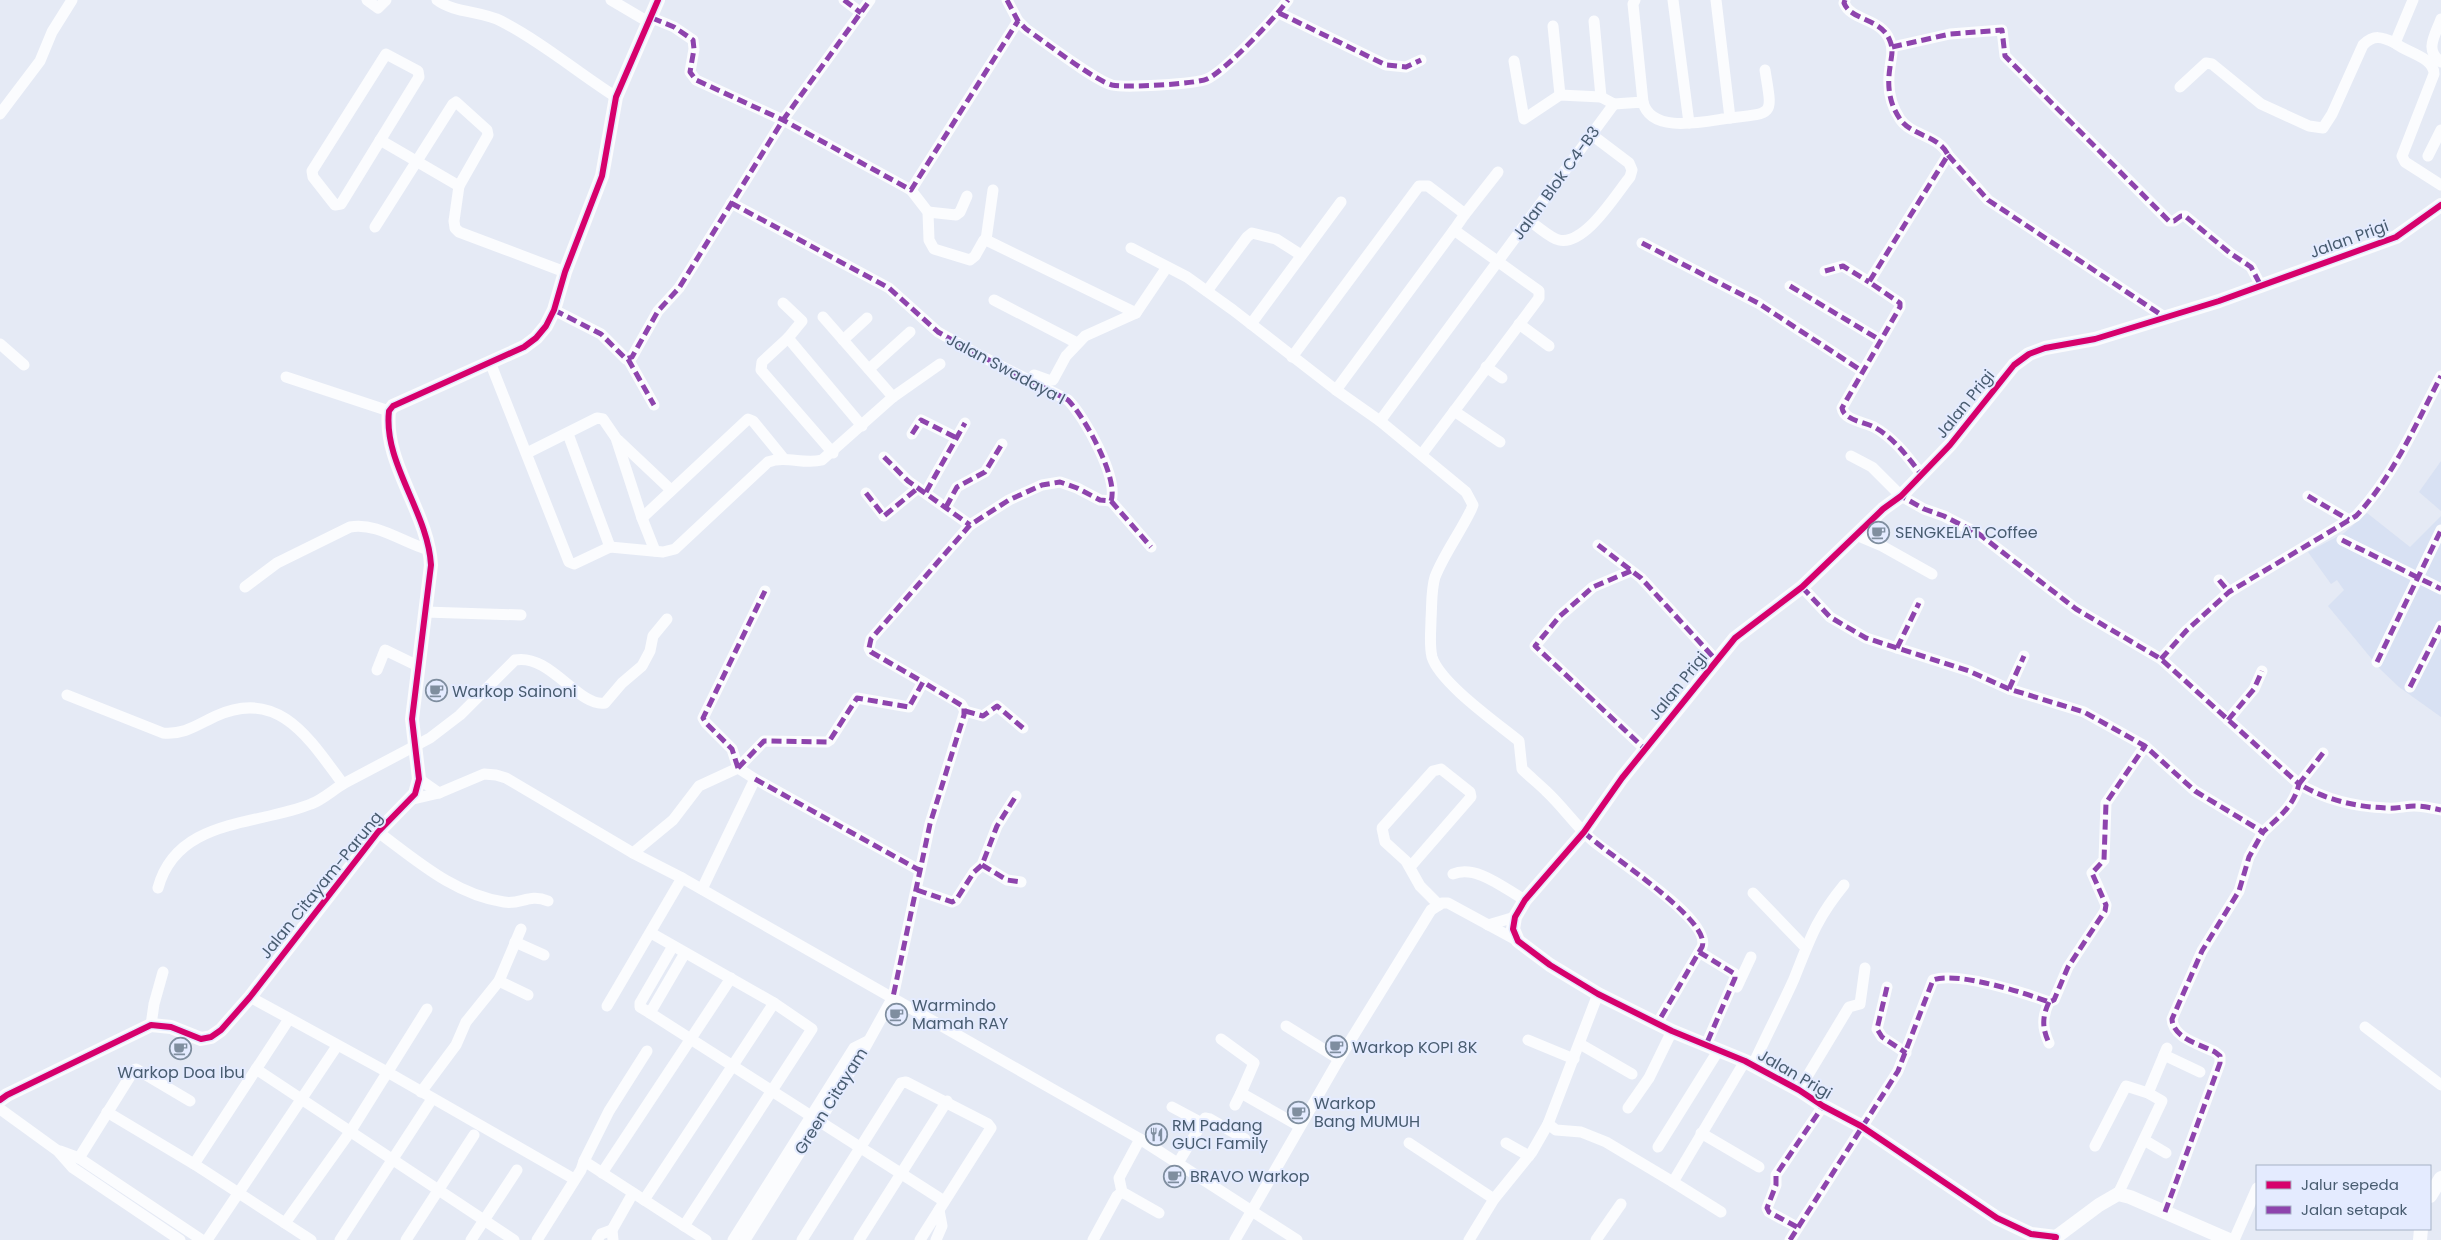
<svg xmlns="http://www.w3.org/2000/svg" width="2441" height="1240" viewBox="0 0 2441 1240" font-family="Poppins,sans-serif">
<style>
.residential{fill:#d8e1f3}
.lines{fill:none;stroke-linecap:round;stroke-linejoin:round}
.minor{stroke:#fbfcfe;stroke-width:11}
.tertiary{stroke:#fbfcfe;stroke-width:14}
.quiet{stroke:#8e44ad;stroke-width:5;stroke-dasharray:10 5;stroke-linecap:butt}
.cycleway-casing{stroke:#e4ebff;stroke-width:9}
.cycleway{stroke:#d6006c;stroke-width:6}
.labels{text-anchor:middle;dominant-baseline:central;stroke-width:4;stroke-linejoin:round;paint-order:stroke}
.street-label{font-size:16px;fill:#485c70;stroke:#e4ebff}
.poi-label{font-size:16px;fill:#485c70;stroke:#e4ebff;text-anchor:start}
</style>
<rect width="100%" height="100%" fill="#e5eaf5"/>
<g class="residential">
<polygon points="2441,461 2441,511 2419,492"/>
<polygon points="2367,513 2410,547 2441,516 2441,717 2399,687 2380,669 2328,606 2344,590 2337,580 2331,584 2308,552 2344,533"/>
</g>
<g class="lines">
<g class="minor">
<polyline points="367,0 378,8 386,0"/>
<path d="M437,0C454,13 481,11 501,21C542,42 578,73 616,97"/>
<polyline points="611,0 650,23"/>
<polyline points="844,0 861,13"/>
<path d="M1007,0L1018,21L1026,29C1045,42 1094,80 1112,85C1125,88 1196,84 1207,79C1225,71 1275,18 1288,0"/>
<polyline points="1635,0 1633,4 1643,102"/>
<polyline points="1673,0 1689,123"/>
<path d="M1845,0L1844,3C1851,21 1882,18 1890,41C1894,50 1891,58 1890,67C1887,86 1889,103 1900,119C1911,136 1939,135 1948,155L1869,282L1900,303V307L1842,408C1844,420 1864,422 1874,427C1894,438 1907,456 1921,474"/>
<path d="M2413,0L2395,43C2407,53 2434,57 2434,74L2402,156L2405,162L2441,185"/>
<polyline points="1279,13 1386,65 1406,67 1421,60"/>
<polyline points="652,18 674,27 693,40 694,49 690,72 696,80 783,120 911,190 928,212 929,240 934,249 970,260 975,256 984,240 986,240 1136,313"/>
<path d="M2441,19C2435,36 2424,50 2441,62"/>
<polyline points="1594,21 1601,97"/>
<polyline points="1553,26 1560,95"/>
<polyline points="1892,47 1950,34 2002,30 2005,56 2169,221 2174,221 2181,216 2185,216 2230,253 2251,267 2261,286"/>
<polygon points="386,54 418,71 419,77 341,204 335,205 313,177 312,171"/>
<path d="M1514,61L1524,119L1560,95L1601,97L1614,104L1643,102C1651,135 1706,121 1730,118L1716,0"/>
<path d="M2180,87L2206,63L2212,64L2261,104L2309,126L2323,128L2332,114L2363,45C2374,34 2382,37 2395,43"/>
<polyline points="0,114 40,61 52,32 72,0"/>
<path d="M1730,118C1776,113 1772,115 1765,70"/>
<polyline points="380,140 459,186"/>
<polyline points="1948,155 1988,200 2166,318"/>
<polyline points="2428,156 2441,130"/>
<polyline points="911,190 1018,21"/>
<path d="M731,203L889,288L938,332L981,356L1068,400C1084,416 1119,478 1111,501L1100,500L1077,488L1060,482L1042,485L1009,500L970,525L871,639L869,648L871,652L923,682"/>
<polyline points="928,212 956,215 960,212 967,196"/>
<polyline points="1465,214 1498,172"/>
<path d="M1529,221C1538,226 1550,238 1559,240C1585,246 1616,194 1630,177L1632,170L1629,163L1592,135"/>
<polyline points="375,227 453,104 456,102 487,130 488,135 459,186 454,221 455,228 459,232 565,272"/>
<polyline points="986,240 993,190"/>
<polyline points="1642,243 1758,303 1862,371"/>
<path d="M1131,248L1187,277L1233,310L1336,390L1380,421L1466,492L1473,505L1471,510C1460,533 1444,554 1435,577C1431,590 1432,605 1431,619C1431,631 1429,644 1432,657C1440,683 1497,723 1519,741L1522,769C1530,777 1539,784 1547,792C1563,807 1575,825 1591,839C1611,857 1713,920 1702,947L1657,1024"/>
<polyline points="1825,271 1843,266 1869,282"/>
<polyline points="1790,286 1880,340"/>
<polyline points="1207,291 1247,237 1252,233 1276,239 1301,255"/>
<polyline points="994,300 1077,343"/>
<polyline points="783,303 802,321 788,338 862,426"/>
<polyline points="554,310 601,334 626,359 632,357 658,311 679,288 783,120 870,0"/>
<polyline points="823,317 893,397"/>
<polyline points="1251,324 1341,202"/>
<polyline points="1519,324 1549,346"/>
<polyline points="788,338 762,362 761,370 833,453"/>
<polyline points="843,340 867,318"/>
<polyline points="0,344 24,365"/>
<polyline points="1292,357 1419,186 1428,186 1465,214 1454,230"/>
<polyline points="628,359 654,405"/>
<path d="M490,362L569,562L574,564L610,547L663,552L675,549L768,462C786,455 804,465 822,460L893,397L940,364"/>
<polyline points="1486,367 1502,378"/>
<polyline points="869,369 910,332"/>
<polyline points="1034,375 1048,380 1053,380 1066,356 1085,336 1136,313 1167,267"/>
<polyline points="286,377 389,411"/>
<polyline points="1336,390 1454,230 1539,291 1539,298 1422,454"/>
<polyline points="1454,411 1500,442"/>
<polyline points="1380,421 1614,104"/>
<polyline points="568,434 610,547"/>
<polyline points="912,434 921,420 957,438"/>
<polyline points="618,440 671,490"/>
<polyline points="527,453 597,418 603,419 616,438 642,518 655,551"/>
<polyline points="884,457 908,481 970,525"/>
<polyline points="926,492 965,423"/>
<polyline points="866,493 884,516 918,488"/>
<polyline points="2308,496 2349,520"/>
<polyline points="1111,501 1151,547"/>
<polyline points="946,507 957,487 985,472 1002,444"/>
<polyline points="642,518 748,419 753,421 784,459"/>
<polyline points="1856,535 1882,546 1932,574"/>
<polyline points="2342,540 2441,589"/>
<polyline points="1598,545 1641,578 1716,660"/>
<polyline points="1631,571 1593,587 1560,616 1535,646 1645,749"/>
<polyline points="2219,580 2229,592"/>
<path d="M245,587L277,563L350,527C377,522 403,543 429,550"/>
<path d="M1802,587L1830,617L1866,638L1969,671L2009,689L2084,712L2145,746L2195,791L2263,832C2279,817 2294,806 2299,784L2161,659L2076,609L1979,534L1944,516L1924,509L1901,496L1872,467L1851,456"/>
<polyline points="425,612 521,615"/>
<polyline points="1897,648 1919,603"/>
<path d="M2161,659L2187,630L2229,592L2356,516C2393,477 2416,424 2441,376"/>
<polyline points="2377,662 2441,530"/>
<polyline points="377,670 385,650 418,666"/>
<polyline points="2410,687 2441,626"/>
<polyline points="2009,689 2024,656"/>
<path d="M67,695L163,733C184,735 197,725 216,716C279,687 310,740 343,784L430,738L460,715L515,660C550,653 579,708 605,703L622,683L642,666L650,651L653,636L667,619"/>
<polyline points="965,711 983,716 997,706 1023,728"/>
<polyline points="2228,720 2254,689 2262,671"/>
<path d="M2323,753L2299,784C2326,800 2356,807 2387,808C2396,809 2405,806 2414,806C2423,806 2432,808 2441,810"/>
<polyline points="738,768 764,741 827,742 830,740 857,698 909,707 923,682 961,704 965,711 930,824 893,997 862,1053 745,1240"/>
<polyline points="738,768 732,749 706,723 703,718 765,591"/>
<polyline points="419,779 439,793"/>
<polyline points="755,779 919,870"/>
<polyline points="409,800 439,793 484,774 496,775 506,778 633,853 682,878 1140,1139 1297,1240"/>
<path d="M378,832C416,860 455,895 504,902C521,905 529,893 548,901"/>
<polyline points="633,853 673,820 699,786 738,768 755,779 702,889"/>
<polyline points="982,865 1007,880 1021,882"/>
<polyline points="1411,866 1471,797 1470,792 1441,769 1433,771 1382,828 1385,842 1406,861 1420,886 1439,905"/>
<path d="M1453,874C1476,864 1505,889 1525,900"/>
<path d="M158,888C177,818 256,826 311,804C322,800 333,790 343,784"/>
<polyline points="917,890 952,902 956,900 974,872 982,865 997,826 1016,796"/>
<polyline points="1753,893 1805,947"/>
<polyline points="1488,925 1515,917"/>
<polyline points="651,933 774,1003 812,1029 684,1226"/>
<polyline points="515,942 544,955"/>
<polyline points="1699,952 1735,974 1735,978 1706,1045"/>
<polyline points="685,953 650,1013 944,1201"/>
<polyline points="499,981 528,995"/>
<polyline points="1737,987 1751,957"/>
<polyline points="1887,987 1877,1029 1882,1037 1906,1053"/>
<polyline points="250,997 389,1073 574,1179"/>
<path d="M2049,1002C2042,1017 2042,1028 2049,1043"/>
<polyline points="607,1006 682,878"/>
<polyline points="650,1013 640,1007 640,1003 673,946"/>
<polyline points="151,1025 154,1004 163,972"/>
<polyline points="1286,1026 1339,1059"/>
<polyline points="2365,1027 2441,1085"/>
<polyline points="1221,1039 1254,1063 1241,1093 1299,1126"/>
<polyline points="1528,1040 1574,1059"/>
<polyline points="1580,1044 1632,1074"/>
<polyline points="2164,1055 2200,1072"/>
<path d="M1753,1065C1766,1036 1781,1008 1794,979C1810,939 1816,919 1844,885"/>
<polyline points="256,1069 514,1240"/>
<polyline points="1799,1090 1849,1007 1860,1004 1865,968"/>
<polyline points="421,1092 456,1045 466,1022 499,981 521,929"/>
<polyline points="2148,1093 2167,1048"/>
<polyline points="1235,1105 1241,1093"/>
<polyline points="1172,1107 1202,1123 1178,1163"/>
<polyline points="1628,1108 1649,1078 1672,1031"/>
<polyline points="0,1109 58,1151 73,1168 180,1240"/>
<polyline points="107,1112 194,1164 311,1240"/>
<polyline points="1202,1123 1205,1118 1210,1119 1245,1139"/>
<polyline points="1548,1124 1556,1130 1581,1132 1606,1142 1673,1182"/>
<polyline points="1701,1133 1759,1167"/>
<polyline points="2144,1140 2166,1153"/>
<polyline points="1409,1143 1494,1199"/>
<polyline points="1506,1143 1529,1156"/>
<polyline points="2095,1146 2126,1086 2148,1093 2162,1101 2118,1194"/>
<polyline points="1658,1147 1718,1051"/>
<polyline points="60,1151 79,1158 202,1240"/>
<polyline points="79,1158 134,1070 136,1069 190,1101"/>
<polyline points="584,1161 609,1111 647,1051"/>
<polyline points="194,1164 289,1019"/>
<polyline points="602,1173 731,978"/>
<polyline points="1122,1192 1119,1178 1140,1139"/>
<polyline points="644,1200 774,1003"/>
<polyline points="1721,1212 1673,1182 1745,1061"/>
<path d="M2165,1212L2220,1063V1056L2215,1052C2199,1044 2173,1038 2172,1019L2202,951L2239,891L2249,857L2263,832"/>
<polyline points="285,1223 350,1132 427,1009"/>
<polyline points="1797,1227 1769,1212 1767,1208 1776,1185 1776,1175 1823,1106"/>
<polyline points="207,1240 337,1046"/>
<polyline points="340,1240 432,1099"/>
<polyline points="406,1240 474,1135"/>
<polyline points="471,1240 517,1170"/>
<polyline points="537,1240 581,1170 584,1161 706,1240"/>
<polyline points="597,1240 601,1234 612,1230"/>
<polyline points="613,1240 612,1230 633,1193"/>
<polyline points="733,1240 854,1048 868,1041"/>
<polyline points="802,1240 901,1083 906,1082 988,1124 991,1128 920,1240"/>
<polyline points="859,1240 947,1101"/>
<polyline points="936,1240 942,1226 939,1210"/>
<polyline points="1093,1240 1117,1196 1122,1192 1159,1213"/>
<polyline points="1235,1240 1339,1059 1431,910 1442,903 1448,903 1518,941"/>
<polyline points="1469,1240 1494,1199 1532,1152 1548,1124 1598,994"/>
<polyline points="1596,1240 1621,1204"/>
<path d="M1790,1240L1898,1071L1933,980C1957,971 2025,993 2049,1002L2054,1000L2068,967L2105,911L2106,905L2092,873L2104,860L2106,803L2145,746"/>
<polyline points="2234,1240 2257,1188"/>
</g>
<g class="tertiary">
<path d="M0,1100L7,1095L151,1025L171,1027L201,1039L211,1037L221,1030L250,997L378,832L415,794L419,779L412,719L431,565C428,512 383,463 389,411L393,406L524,347L536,338L546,326L554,310L565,272L602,176L616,97L658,0"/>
<polyline points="2430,1196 2441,1178"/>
<polyline points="2056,1237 2031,1234 1997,1218 1861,1126 1823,1106 1799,1090 1745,1061 1672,1031 1598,994 1550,965 1518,941 1513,929 1515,917 1525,900 1584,832 1622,778 1735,638 1802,587 1883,509 1901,496 1950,445 2014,365 2029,354 2045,348 2095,339 2219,301 2396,237 2441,205"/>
<polyline points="2056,1237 2099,1205 2118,1194 2130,1197 2229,1240"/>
<polyline points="2420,1240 2421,1229"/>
</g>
<g class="quiet">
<polyline points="844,0 861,13"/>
<path d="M1007,0L1018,21L1026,29C1045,42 1094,80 1112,85C1125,88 1196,84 1207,79C1225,71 1275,18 1288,0"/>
<path d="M1845,0L1844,3C1851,21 1882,18 1890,41C1894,50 1891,58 1890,67C1887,86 1889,103 1900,119C1911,136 1939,135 1948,155L1869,282L1900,303V307L1842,408C1844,420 1864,422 1874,427C1894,438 1907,456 1921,474"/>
<polyline points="1279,13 1386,65 1406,67 1421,60"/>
<polyline points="652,18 674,27 693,40 694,49 690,72 696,80 783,120 911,190 1018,21"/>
<polyline points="1892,47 1950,34 2002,30 2005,56 2169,221 2174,221 2181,216 2185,216 2230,253 2251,267 2261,286"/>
<polyline points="1948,155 1988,200 2166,318"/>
<path d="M731,203L889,288L938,332L981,356L1068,400C1084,416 1119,478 1111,501L1100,500L1077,488L1060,482L1042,485L1009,500L970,525L871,639L869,648L871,652L923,682"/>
<polyline points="1642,243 1758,303 1862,371"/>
<polyline points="1825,271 1843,266 1869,282"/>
<polyline points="1790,286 1880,340"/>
<polyline points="554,310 601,334 626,359 632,357 658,311 679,288 783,120 870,0"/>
<polyline points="628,359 654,405"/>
<polyline points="912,434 921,420 957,438"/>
<polyline points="884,457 908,481 970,525"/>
<polyline points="926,492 965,423"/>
<polyline points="866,493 884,516 918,488"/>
<polyline points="2308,496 2349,520"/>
<polyline points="1111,501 1151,547"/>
<polyline points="946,507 957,487 985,472 1002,444"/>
<polyline points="2342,540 2441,589"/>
<polyline points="1598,545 1641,578 1716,660"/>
<polyline points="1631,571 1593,587 1560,616 1535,646 1645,749"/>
<polyline points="2219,580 2229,592"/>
<path d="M1802,587L1830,617L1866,638L1969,671L2009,689L2084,712L2145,746L2195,791L2263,832C2279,817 2294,806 2299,784L2161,659L2076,609L1979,534L1944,516L1924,509L1901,496"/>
<polyline points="1897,648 1919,603"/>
<path d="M2161,659L2187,630L2229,592L2356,516C2393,477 2416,424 2441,376"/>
<polyline points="2377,662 2441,530"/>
<polyline points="2410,687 2441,626"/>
<polyline points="2009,689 2024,656"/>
<polyline points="965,711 983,716 997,706 1023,728"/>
<polyline points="2228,720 2254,689 2262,671"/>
<path d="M2323,753L2299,784C2326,800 2356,807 2387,808C2396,809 2405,806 2414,806C2423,806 2432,808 2441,810"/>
<polyline points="738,768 764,741 827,742 830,740 857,698 909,707 923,682 964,707 964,715 930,824 893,997"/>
<polyline points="738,768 732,749 706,723 703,718 765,591"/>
<polyline points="755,779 919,870"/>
<path d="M1584,832C1603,852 1713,920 1702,947L1657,1024"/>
<polyline points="982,865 1007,880 1021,882"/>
<polyline points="917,890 952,902 956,900 974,872 982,865 997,826 1016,796"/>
<polyline points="1699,952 1735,974 1735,978 1706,1045"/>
<polyline points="1887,987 1877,1029 1882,1037 1906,1053"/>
<path d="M2049,1002C2042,1017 2042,1028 2049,1043"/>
<path d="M2165,1212L2220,1063V1056L2215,1052C2199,1044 2173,1038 2172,1019L2202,951L2239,891L2249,857L2263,832"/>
<polyline points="1797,1227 1769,1212 1767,1208 1776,1185 1776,1175 1823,1106"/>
<path d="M1790,1240L1898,1071L1933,980C1957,971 2025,993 2049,1002L2054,1000L2068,967L2105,911L2106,905L2092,873L2104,860L2106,803L2145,746"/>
</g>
<defs>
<g id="cycleway">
<path d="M0,1100L7,1095L151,1025L171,1027L201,1039L211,1037L221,1030L250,997L378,832L415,794L419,779L412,719L431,565C428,512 383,463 389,411L393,406L524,347L536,338L546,326L554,310L565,272L602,176L616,97L658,0"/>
<polyline points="2055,1240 2056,1237 2031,1234 1997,1218 1861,1126 1823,1106 1799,1090 1745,1061 1672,1031 1598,994 1550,965 1518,941 1513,929 1515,917 1525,900 1584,832 1622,778 1735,638 1802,587 1883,509 1901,496 1950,445 2014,365 2029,354 2045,348 2095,339 2219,301 2396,237 2441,205"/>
</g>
</defs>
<use href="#cycleway" class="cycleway-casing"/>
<use href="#cycleway" class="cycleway"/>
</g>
<defs>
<symbol id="cafe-ring" viewBox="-11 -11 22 22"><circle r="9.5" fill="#e4ebff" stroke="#7f8e9f" stroke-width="1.5"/><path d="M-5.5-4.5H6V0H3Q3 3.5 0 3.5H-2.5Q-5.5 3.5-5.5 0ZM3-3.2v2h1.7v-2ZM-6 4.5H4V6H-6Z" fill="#7f8e9f"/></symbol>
<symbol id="restaurant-ring" viewBox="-11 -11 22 22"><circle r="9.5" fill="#e4ebff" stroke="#7f8e9f" stroke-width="1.5"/><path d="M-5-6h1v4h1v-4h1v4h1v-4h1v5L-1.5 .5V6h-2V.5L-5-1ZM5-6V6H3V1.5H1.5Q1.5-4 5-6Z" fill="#7f8e9f"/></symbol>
</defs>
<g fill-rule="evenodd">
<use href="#cafe-ring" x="1866" y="520" width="25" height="25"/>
<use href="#cafe-ring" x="424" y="678" width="25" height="25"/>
<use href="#cafe-ring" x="884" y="1002" width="25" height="25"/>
<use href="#cafe-ring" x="1324" y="1034" width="25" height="25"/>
<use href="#cafe-ring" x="168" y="1036" width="25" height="25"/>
<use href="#cafe-ring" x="1286" y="1100" width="25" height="25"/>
<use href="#restaurant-ring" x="1144" y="1122" width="25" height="25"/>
<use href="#cafe-ring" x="1162" y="1164" width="25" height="25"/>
</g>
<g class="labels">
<g class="street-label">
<text transform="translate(1556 183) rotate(-54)">Jalan Blok C4-B3</text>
<text transform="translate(2349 239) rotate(-20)">Jalan Prigi</text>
<text transform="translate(1006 369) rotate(28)">Jalan Swadaya I</text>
<text transform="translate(1965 404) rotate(-51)">Jalan Prigi</text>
<text transform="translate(1678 686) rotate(-51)">Jalan Prigi</text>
<text transform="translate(321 885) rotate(-51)">Jalan Citayam-Parung</text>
<text transform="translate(1795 1074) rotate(30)">Jalan Prigi</text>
<text transform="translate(831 1101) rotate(-58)">Green Citayam</text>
</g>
<g class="poi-label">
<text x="1895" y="532">SENGKELAT Coffee</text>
<text x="452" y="691">Warkop Sainoni</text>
<text x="912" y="1005">Warmindo<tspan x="912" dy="18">Mamah RAY</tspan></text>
<text x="1352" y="1047">Warkop KOPI 8K</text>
<text x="181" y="1072" text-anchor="middle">Warkop Doa Ibu</text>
<text x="1314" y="1103">Warkop<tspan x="1314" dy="18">Bang MUMUH</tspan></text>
<text x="1172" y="1125">RM Padang<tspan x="1172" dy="18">GUCI Family</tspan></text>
<text x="1190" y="1176">BRAVO Warkop</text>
</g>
</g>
<rect x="2256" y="1165" width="175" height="65" fill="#e4ebff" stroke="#a6b2c6"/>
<rect x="2266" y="1181" width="25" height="8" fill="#d6006c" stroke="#a6b2c6"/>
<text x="2301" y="1190" font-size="15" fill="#485c70">Jalur sepeda</text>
<rect x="2266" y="1206" width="25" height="8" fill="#8e44ad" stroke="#a6b2c6"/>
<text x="2301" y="1215" font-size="15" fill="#485c70">Jalan setapak</text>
</svg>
